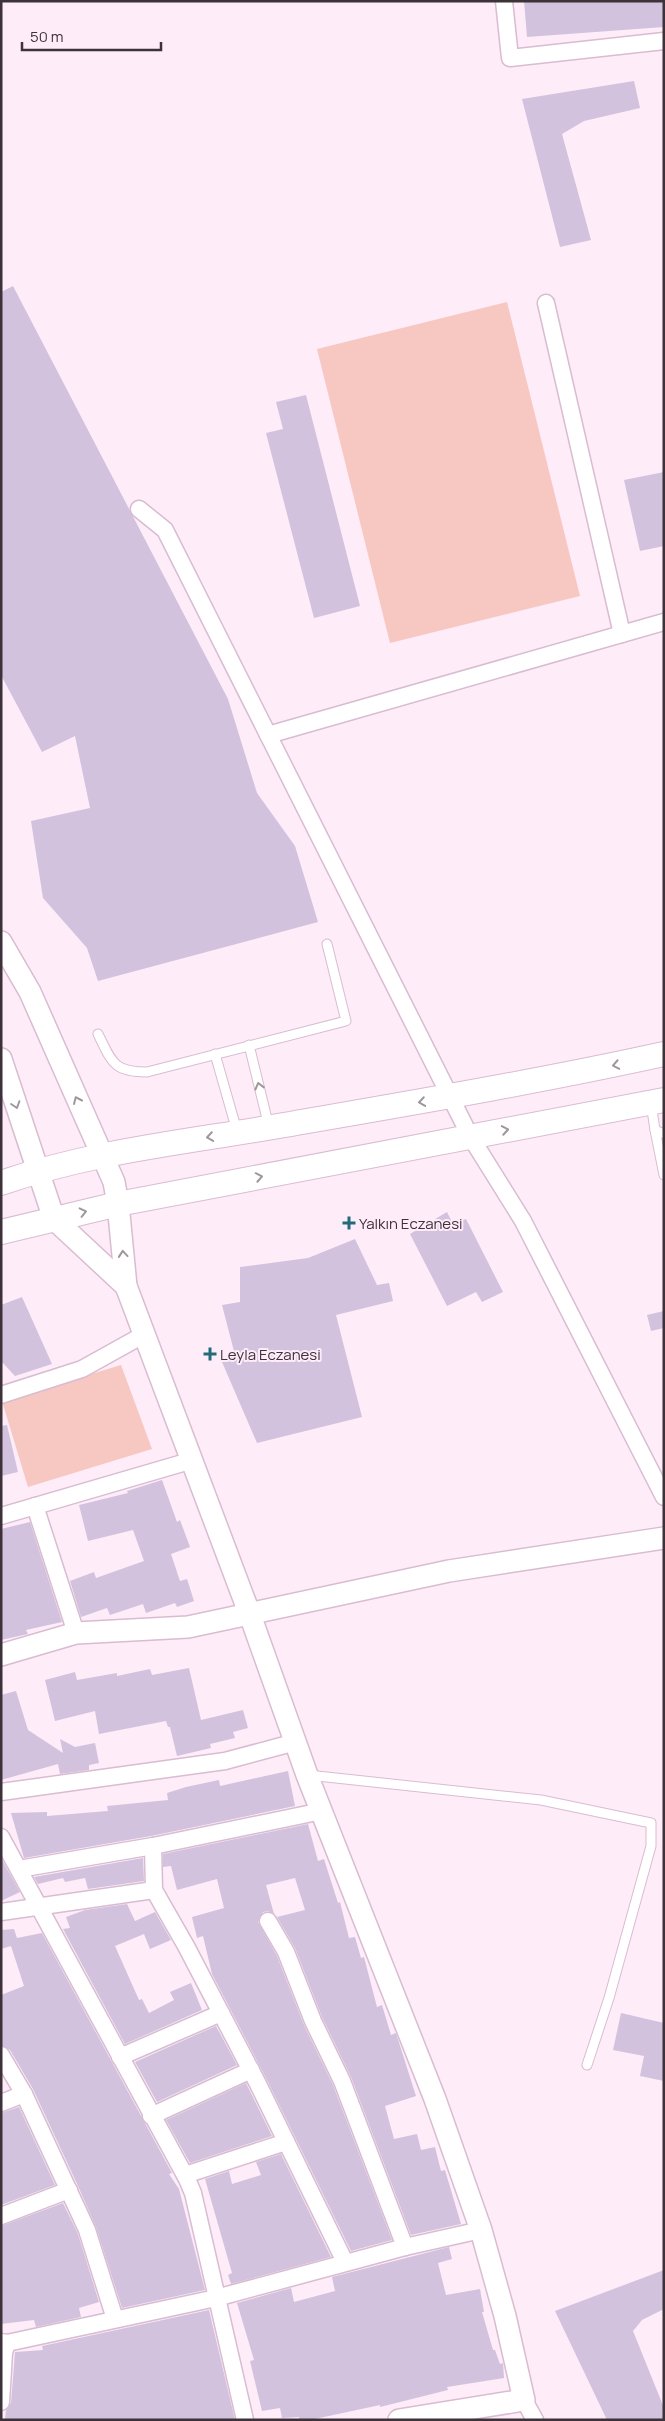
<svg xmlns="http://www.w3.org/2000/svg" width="665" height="2421" viewBox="0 0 665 2421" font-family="Manrope,sans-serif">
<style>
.green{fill:#f7c7c2}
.building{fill:#d2c2de}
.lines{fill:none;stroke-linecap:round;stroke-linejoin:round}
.service-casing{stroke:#d9bcd1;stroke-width:11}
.minor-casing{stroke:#d9bcd1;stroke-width:19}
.tertiary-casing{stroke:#d9bcd1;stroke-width:24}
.secondary-casing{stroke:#d9bcd1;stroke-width:26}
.service{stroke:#fff;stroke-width:9}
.minor{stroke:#fff;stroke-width:16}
.tertiary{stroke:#fff;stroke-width:21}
.secondary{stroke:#fff;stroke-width:24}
.oneway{stroke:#9e989c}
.poi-dot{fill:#236b78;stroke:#feecf9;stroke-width:2}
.labels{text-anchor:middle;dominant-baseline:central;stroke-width:4;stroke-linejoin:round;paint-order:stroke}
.poi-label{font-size:15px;fill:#3d313a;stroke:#feecf9;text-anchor:start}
</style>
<rect width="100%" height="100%" fill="#feecf9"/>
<g class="green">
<polygon points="507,302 580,596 390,643 317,349"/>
<polygon points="121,1365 152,1449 28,1487 2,1401"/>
</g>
<g class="building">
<polygon points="524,1 664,1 664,27 527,37"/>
<polygon points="634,81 640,108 584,121 562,134 591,240 560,247 522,99"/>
<polygon points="13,286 228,699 257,793 295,846 318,922 98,981 87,948 43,898 31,821 90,808 75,736 42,752 1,675 1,292"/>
<polygon points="306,395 360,606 314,618 266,433 283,429 276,402"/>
<polygon points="664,472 664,546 640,551 624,480"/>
<polygon points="447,1212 453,1224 466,1219 503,1292 482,1302 476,1292 447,1306 410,1234"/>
<polygon points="355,1239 377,1285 389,1283 393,1301 336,1315 362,1417 257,1443 222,1362 236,1359 222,1305 240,1302 240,1267 308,1258"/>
<polygon points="22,1297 52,1364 15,1376 1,1361 1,1305"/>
<polygon points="664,1311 664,1328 651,1331 647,1315"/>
<polygon points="7,1425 18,1472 1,1476 1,1426"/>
<polygon points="162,1480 177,1522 180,1520 190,1547 171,1554 180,1581 187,1579 194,1601 177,1607 175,1603 146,1613 143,1604 110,1615 107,1608 81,1617 70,1581 94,1572 96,1578 144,1561 133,1530 88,1541 79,1505 128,1493 127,1491"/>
<polygon points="30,1522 62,1622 26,1630 28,1634 1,1640 1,1529"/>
<polygon points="189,1668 201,1720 243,1710 248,1728 233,1732 235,1738 210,1744 211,1748 177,1756 170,1727 168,1727 166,1721 99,1734 95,1711 55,1721 45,1680 75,1672 77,1680 117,1673 117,1676 150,1669 152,1675"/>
<polygon points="16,1691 28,1730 63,1753 60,1739 75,1747 95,1743 99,1763 89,1765 89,1770 60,1774 58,1764 1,1780 1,1695"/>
<polygon points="288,1771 295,1806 151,1836 24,1858 11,1813 47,1812 47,1816 108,1811 107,1806 168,1800 167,1793 186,1787 219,1780 220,1786"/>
<polygon points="308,1824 318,1861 324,1859 338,1903 340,1902 349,1938 355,1937 361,1958 364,1957 377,2007 382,2005 391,2035 396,2033 416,2096 385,2106 394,2139 417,2134 421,2150 435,2147 441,2171 445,2170 461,2224 411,2235 351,2077 322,2017 295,1948 277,1917 305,1910 295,1878 266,1885 274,1914 268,1911 263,1912 258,1922 277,1956 304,2025 333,2085 392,2240 351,2251 266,2078 212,1974 203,1936 197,1938 192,1917 224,1908 217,1879 177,1890 171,1866 163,1867 163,1854"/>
<polygon points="1,1858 20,1892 1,1901"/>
<polygon points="143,1858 144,1881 88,1889 85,1878 65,1882 63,1878 38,1884 34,1877"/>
<polygon points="127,1904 135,1921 155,1912 171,1940 150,1949 144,1934 115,1946 139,2000 142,1999 149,2013 174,2000 170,1992 191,1983 202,2010 125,2044 63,1929 70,1928 66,1917 85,1910"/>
<polygon points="14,1929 17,1938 42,1933 172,2173 169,2174 179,2189 205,2290 122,2308 96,2227 78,2186 33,2089 10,2050 1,2045 1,1995 24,1986 11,1946 1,1949 1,1930"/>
<polygon points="621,2013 664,2023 664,2081 640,2076 644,2056 613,2050"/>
<polygon points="216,2026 237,2065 157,2102 135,2062"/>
<polygon points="246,2083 272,2136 190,2163 166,2120"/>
<polygon points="19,2107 55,2185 1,2205 1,2113"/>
<polygon points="281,2154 331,2257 231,2284 228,2275 232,2273 205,2179 229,2171 232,2184 261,2175 256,2162"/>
<polygon points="63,2203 78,2234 99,2302 79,2308 81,2317 36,2327 34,2320 1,2324 1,2226"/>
<polygon points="449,2247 452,2259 438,2263 446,2295 480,2289 484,2312 482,2312 493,2350 495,2350 500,2364 503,2363 504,2378 447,2387 448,2390 380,2407 380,2405 310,2420 300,2420 299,2417 282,2418 280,2408 262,2411 250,2361 254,2360 237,2303 291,2288 294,2302 335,2291 332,2277"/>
<polygon points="664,2270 664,2309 642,2320 633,2331 664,2408 664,2420 607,2420 555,2311"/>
<polygon points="209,2310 235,2420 5,2420 6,2410 11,2403 15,2352 43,2350 42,2346"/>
</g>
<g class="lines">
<defs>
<g id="service">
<path d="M98,1034C112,1062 113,1072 147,1072L346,1021L327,944"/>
<polyline points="249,1045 269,1127"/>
<polyline points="215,1054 237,1131"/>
<polyline points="651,1103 655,1130 664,1134"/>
<polyline points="655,1130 664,1175"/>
<polyline points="308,1775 541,1800 651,1823 651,1846 609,1998 587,2065"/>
</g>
<g id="minor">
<polyline points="504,1 510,58 664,41"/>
<polyline points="546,303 622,634"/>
<polyline points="139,509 165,530 470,1136 523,1221 664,1497"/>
<polyline points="268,735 664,622"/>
<polyline points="1,1395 82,1369 145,1334"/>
<polyline points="35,1506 76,1633"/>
<polyline points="1,1516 193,1460"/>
<polyline points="1,1792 225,1761 296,1742"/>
<polyline points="1,1837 187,2179 193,2193 245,2420"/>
<polyline points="153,1846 154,1890 186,1946 257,2082 345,2262"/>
<polyline points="19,1869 153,1846 322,1811"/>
<polyline points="1,1912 154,1890"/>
<polyline points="268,1921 286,1952 313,2021 342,2081 405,2247"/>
<polyline points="1,2055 24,2094 87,2230 115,2319"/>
<polyline points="120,2057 221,2013"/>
<polyline points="1,2103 24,2094"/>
<polyline points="151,2116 251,2070"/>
<polyline points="185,2175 286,2142"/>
<polyline points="1,2216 69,2190"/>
<polyline points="1,2342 7,2343 216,2298 405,2247 481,2230"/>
<polyline points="524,2400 535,2420"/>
<polyline points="1,2402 4,2353 7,2343"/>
</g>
<g id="tertiary">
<polyline points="1,942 30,992 114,1182 118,1204 126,1286 54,1219 1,1059"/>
<polyline points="126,1286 250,1615 307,1775 435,2099 481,2230 505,2316 524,2400 399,2420"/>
<polyline points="1,1655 76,1633 188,1627 449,1571 664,1538"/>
</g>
<g id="secondary">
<path d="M1,1183C87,1153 177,1143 267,1128C399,1105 532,1083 664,1054"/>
<polyline points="1,1232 118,1204 664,1100"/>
</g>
</defs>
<use href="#service" class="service-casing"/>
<use href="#minor" class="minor-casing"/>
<use href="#tertiary" class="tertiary-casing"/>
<use href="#secondary" class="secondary-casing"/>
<use href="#service" class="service"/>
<use href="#minor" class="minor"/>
<use href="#tertiary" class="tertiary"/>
<use href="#secondary" class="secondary"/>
</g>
<defs><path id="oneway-chevron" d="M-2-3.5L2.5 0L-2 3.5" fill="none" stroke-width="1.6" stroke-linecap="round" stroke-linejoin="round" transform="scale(1.25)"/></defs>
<g class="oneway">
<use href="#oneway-chevron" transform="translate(616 1065) rotate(169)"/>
<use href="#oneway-chevron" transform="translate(259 1086) rotate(-104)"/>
<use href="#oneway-chevron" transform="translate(77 1100) rotate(-114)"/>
<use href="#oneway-chevron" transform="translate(422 1102) rotate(171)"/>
<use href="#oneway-chevron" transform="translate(16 1105) rotate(72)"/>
<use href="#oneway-chevron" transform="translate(505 1130) rotate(-10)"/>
<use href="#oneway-chevron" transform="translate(210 1137) rotate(171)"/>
<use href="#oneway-chevron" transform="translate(259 1177) rotate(-11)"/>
<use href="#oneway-chevron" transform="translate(83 1212) rotate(-13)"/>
<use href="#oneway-chevron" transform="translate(123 1254) rotate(-95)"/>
</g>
<g class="poi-dot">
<path d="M346.5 1215.5h5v5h5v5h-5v5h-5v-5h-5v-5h5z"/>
<path d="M207.5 1346.5h5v5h5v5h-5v5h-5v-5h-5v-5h5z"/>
</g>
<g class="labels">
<g class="poi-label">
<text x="359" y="1223">Yalkın Eczanesi</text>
<text x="220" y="1354">Leyla Eczanesi</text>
</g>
</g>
<rect width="665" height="2421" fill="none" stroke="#3d313a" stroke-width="5"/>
<path d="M22 42v8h139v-8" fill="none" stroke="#3d313a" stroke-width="2.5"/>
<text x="30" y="42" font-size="15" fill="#3d313a" stroke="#feecf9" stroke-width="4" paint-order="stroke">50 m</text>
</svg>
